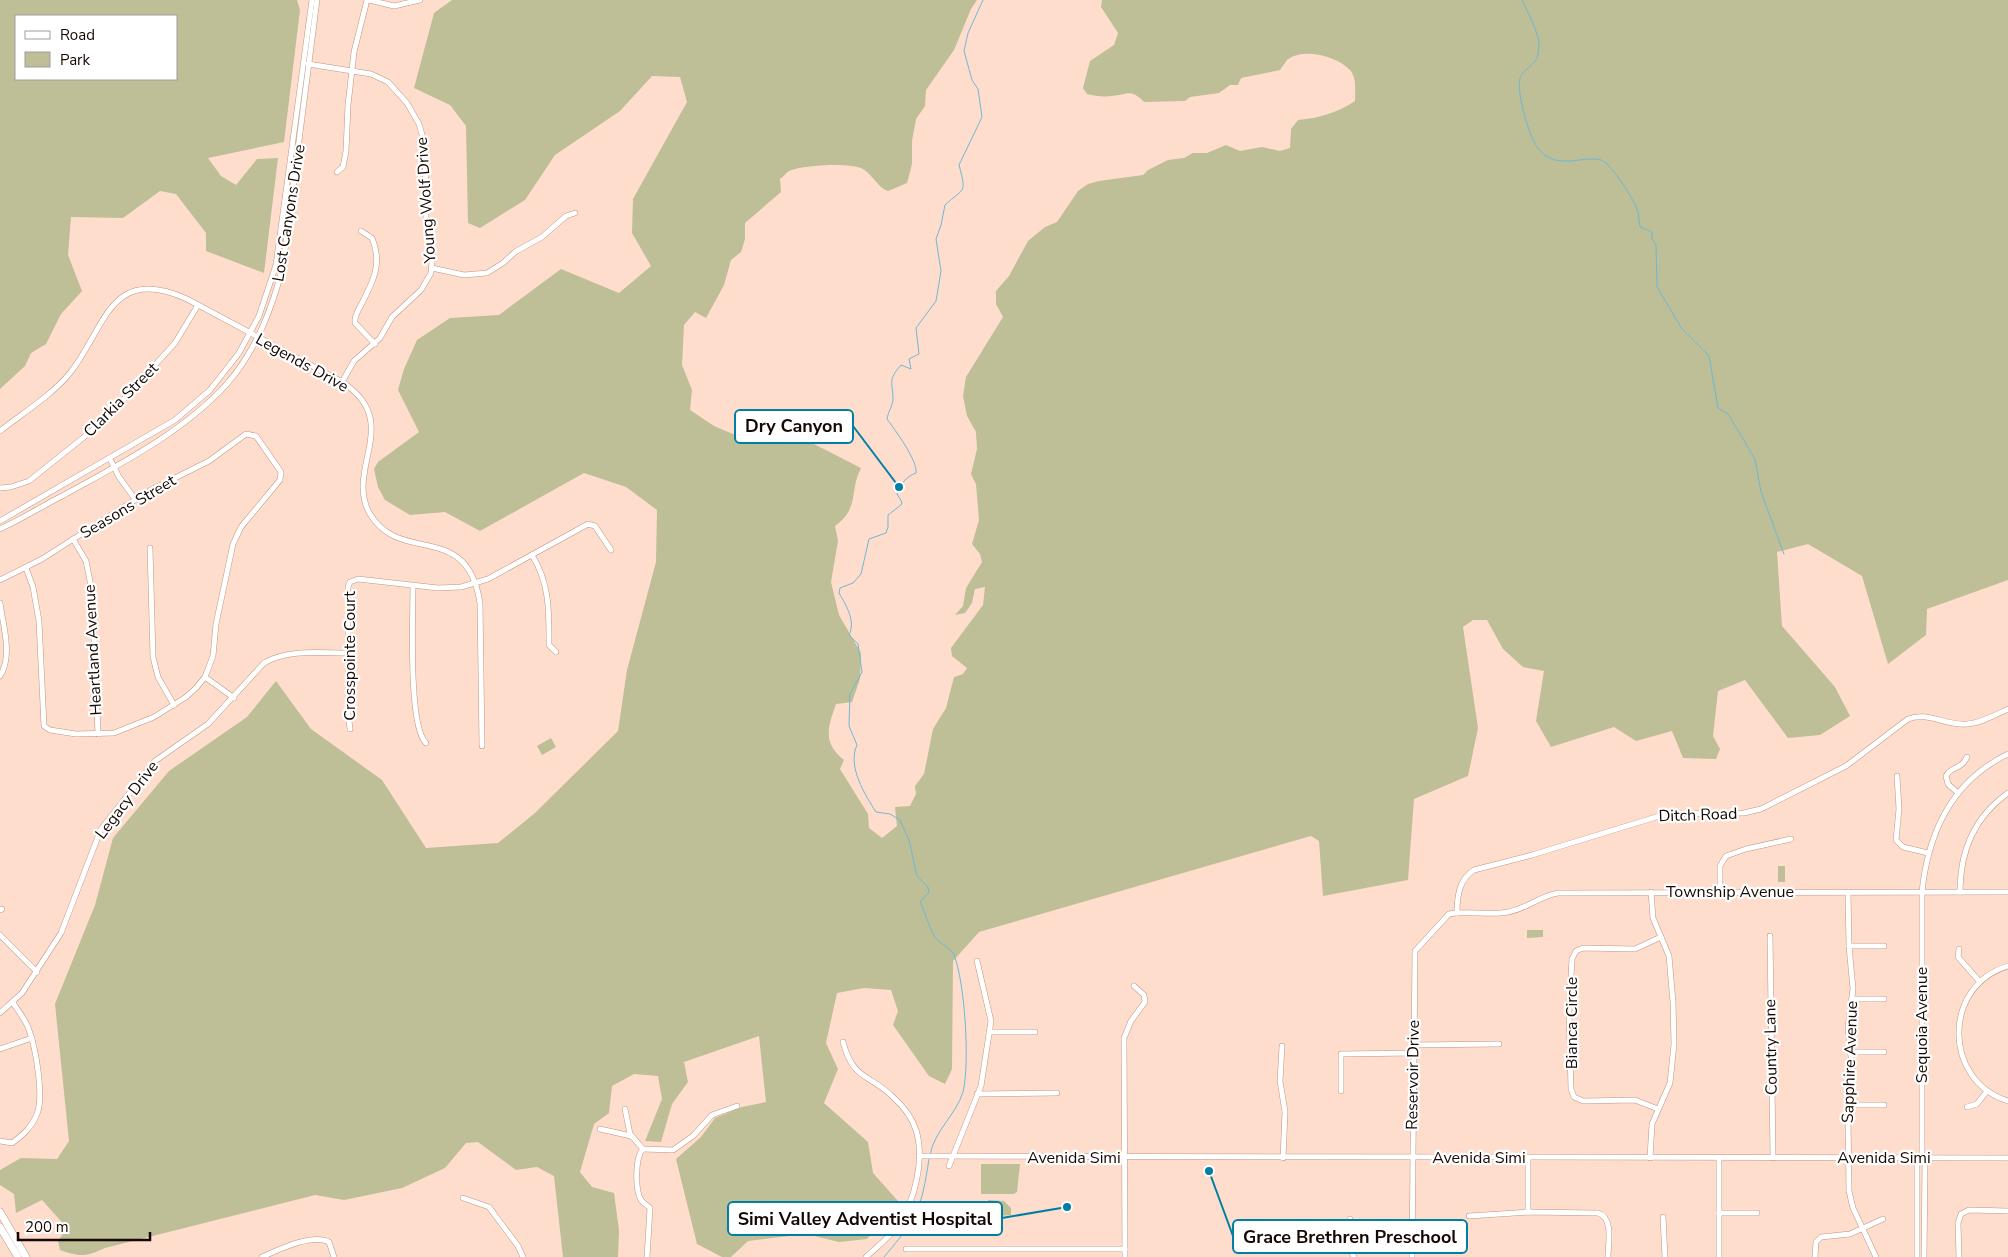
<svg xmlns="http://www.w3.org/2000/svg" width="2008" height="1257" viewBox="0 0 2008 1257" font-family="'Nunito Sans',sans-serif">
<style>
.green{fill:#bebe97;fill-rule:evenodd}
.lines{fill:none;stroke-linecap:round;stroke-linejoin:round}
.stream{stroke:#6eb8d7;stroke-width:1}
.minor-casing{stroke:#be9683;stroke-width:6}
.major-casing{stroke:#be9683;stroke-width:8}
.minor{stroke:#fff;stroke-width:5}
.major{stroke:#fff;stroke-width:7}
.labels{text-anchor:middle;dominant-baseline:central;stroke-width:4.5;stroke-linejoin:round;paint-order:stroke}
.street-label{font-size:16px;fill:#150803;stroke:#fff}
.leader{fill:none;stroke:#007fa5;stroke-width:2}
.callout-dot{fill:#007fa5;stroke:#fff;stroke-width:2}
.callout{fill:#fff;stroke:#007fa5;stroke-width:2}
.callout-label{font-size:18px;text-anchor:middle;font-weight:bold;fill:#150803}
</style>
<rect width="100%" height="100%" fill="#ffddcd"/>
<g class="green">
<path d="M0,0H297L300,10L284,142L208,158L221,176L236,185L257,159L278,158L264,273L206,251V233L176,194L160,191L123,218L71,217L68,255L82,291L61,314L46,344L31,353L25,366L0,389ZM16,16H176V79H16Z"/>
<path d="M452,0H977L971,9L954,50L926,90L925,106L916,119L912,141V164L907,183L888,191C877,187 873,175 863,169C851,162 802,165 789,171C786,173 783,177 780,179L781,192L745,223V239L741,252L731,260L724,285L706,318L695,312L684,325L682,365L692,390L690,410L714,426L754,443L808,441L861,468C849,491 860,508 835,526L838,541L831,582L839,615L861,653L860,679L852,702L836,704C828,727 822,743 844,760L840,769L868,814L869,828L882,838L897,826L895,807L910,806L916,794L915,786L924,774L933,729L946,708L954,677L963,674L967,668L952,656L951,648L983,605L985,587L975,589L972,603L965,613L955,615L963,606L966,588L982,562L980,554L972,544L979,520L976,484L971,474L977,449L976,432L967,416L963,396L966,377L1003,317L996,304V291L1009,276L1028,241L1045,227L1057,222L1078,191L1088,184L1099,181L1143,175L1148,170L1168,160L1184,158L1193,153H1207L1226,145L1240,151L1262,147L1280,151L1290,148L1291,129L1298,120C1319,118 1337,113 1355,101C1355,91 1357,78 1350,70C1337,56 1303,47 1287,60C1285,63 1282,67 1280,70L1241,78L1238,85H1230L1219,93L1190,97L1185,101L1144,102C1130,88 1129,95 1112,96C1103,97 1095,96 1087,94L1083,88L1090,61L1114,45L1118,33L1101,7L1102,0H2008V580L1927,609L1926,635L1888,664L1862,576L1808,544L1777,552L1782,626L1835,687L1850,716L1820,735L1788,738L1745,680L1718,691L1713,736L1720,749L1716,759L1683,758L1672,731L1636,741L1614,727L1551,747L1536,721L1544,671L1523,667L1503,649L1487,620H1473L1463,627L1478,728L1468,776L1414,799L1408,880L1323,896L1319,841L1311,836L979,932L953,961L952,1069L945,1084L929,1076L893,1025L898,1011L891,990L864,988L837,993L826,1043L838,1069L824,1103L868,1142L873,1173L898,1201L867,1239L839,1242L806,1234L748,1241L731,1257H722L697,1244L676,1159L701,1137L715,1118L742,1107L766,1102L759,1036L684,1062L688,1082L672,1104L661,1142L645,1141L662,1099L658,1076L634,1074L612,1086L609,1113L594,1124L580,1172L592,1187L614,1193L619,1230L618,1257H563L554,1176L537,1167L516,1170L478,1142L466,1143L445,1168L402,1188L344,1200L315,1195L105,1248C86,1257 80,1257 60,1250L58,1241L67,1228L42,1200L16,1213L14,1194L0,1185V1170L21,1158L57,1159L69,1141L55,1004L95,905L113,838L169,771L247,717L276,681L311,729L382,780L426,848L498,843L535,813L618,731L627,670L656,562L657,510L626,487L584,473L480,531L445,512L410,515L385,500L378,487L374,469L378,462L419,432L398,390L404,369L417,340L450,318L499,315L561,269L619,293L651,266L632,233L633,199L687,102L680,77L652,76L620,111L555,155L525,200L480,228L468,223L466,126L450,105L414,88L434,13Z"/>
<polygon points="551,738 556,747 542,755 537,746"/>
<rect x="1778" y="866" width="7" height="16"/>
<polygon points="1527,930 1543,930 1543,937 1527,938"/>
<polygon points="981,1164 1020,1164 1017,1192 1014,1194 981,1194"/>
<polygon points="988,1200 1004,1201 1011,1208 1011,1215 988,1217"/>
</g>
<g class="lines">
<g class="stream">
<path d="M1522,0C1527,11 1540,35 1539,46C1538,64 1532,63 1522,74C1513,84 1529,136 1537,147C1554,172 1582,155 1601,160C1611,163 1635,201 1638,212C1639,217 1639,222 1640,227L1652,232V239L1656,245L1657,287L1682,329L1709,356L1718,408L1728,414L1755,459L1761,492L1784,554"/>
<path d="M930,1155C934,1131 956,1115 963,1092C970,1064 965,982 954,955C951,948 940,944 935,937C928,926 926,913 920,902L929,892L928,887L917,876L909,840L900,820L890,814L876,812C865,795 847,766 857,745L849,726L850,694L862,672L858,644L849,635C856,621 846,605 839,593L840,588L853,583L861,574L869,539L886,533L888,527V515L901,505L902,502L897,494C900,484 906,477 916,473C918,461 895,430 887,419C888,412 893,405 893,399C893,382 887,381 901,365L911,369L909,359L919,354L916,328L936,301L941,271L936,239L941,225L945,205C964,187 967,195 959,165L982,117L978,89L972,80L964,51L968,33L983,0"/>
<path d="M884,1257C918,1217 921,1210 929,1159"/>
</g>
<defs>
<g id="minor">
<polyline points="369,0 394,6 420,0"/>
<polyline points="308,64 371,74 388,82 407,103 419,124 425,145 426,219 433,252 431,273 421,290 392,317 380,338 354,361 342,382"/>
<polyline points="337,172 343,167 346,151 348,105 354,52 367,0"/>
<path d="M361,231L372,238C383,263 373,282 361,305C358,311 354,316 355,323L375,344"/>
<polyline points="432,268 464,275 487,273 503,263 515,252 542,237 566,216 575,213"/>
<path d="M0,431C23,413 52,395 70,373C106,328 109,264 187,299L342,382C404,422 344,469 370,514C401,566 467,519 480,603L482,746"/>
<polyline points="110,459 119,477 135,499"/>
<polyline points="0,488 11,487 29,481 104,421 175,343 198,305"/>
<polyline points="0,521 175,420 210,390 239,353 259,316 276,265 312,0"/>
<path d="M0,529C22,519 42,506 64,495C120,464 182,433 226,385C256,351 272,309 283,266L317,0"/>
<polyline points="73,539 86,561 92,591 98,734"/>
<polyline points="150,548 153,657 158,677 174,705"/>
<path d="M532,555C550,584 549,612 549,645L556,652"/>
<polyline points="0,580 42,559 149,491 209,461 246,434 256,436 281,472 280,480 241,527 233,544 216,624 213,656 205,677 196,688 186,697 154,717 114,733 76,734 50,730 44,726 39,621 33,587 26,568"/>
<path d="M413,586C413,614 408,726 426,743"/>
<path d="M0,603C3,625 13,656 0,676"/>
<polyline points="205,677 234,698"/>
<polyline points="350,729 348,713 348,587 350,582 358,579 438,588 461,587 488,579 588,524 595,526 611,550"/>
<polyline points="1897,776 1899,809 1896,840 1903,847 1928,853"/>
<path d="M1958,793L1948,784L1946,776C1951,766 1961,770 1967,757"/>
<polyline points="1720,892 1720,866 1726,856 1746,849 1791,839"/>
<polyline points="1848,892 1849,946 1853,989 1848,1027 1853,1076 1848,1116 1849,1191 1853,1208 1876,1257"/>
<path d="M1960,892C1960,852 1974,817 2008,793"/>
<polyline points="0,910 2,909"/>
<path d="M1457,913C1457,897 1459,879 1474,870L1532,855L1666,814L1744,813L1761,809L1846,766L1908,719C1927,711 1946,726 1967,724C1981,723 1995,715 2008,709"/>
<polyline points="0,935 37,972"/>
<polyline points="1770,936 1773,1158"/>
<polyline points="1849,946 1884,946"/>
<polyline points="1959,949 1958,957 1980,982"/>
<path d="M2008,966C1942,986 1943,1081 2008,1101"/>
<polyline points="1852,999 1884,999"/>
<path d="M0,1013L22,993L61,933L101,829L155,761L208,724L264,663C289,649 319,653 347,653"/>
<polyline points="989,1032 1035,1032"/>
<path d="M843,1042C853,1080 869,1074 892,1096C902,1105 912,1117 916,1130C925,1159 915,1201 898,1225C889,1238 877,1247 866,1257"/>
<polyline points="1414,1045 1499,1044"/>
<polyline points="1282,1046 1280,1081 1285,1112 1283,1158"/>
<polyline points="0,1049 32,1038"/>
<polyline points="1851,1052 1884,1052"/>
<polyline points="1341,1091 1341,1054 1414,1053"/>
<polyline points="977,1094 1057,1093"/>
<polyline points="1849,1105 1884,1105"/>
<polyline points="1967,1107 1977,1104 1987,1091"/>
<path d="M625,1109L630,1134L643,1149C635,1157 635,1190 641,1200C643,1203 647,1205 650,1208L647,1257"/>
<polyline points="1658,1109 1635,1100 1583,1101 1574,1097 1571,1089 1569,1011 1572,959 1576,951 1583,948 1635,949 1661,937"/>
<polyline points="600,1129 631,1136"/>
<path d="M0,1141L12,1143C23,1135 32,1127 37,1114C44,1096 36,1049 29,1030C26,1020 19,1012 13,1003"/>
<polyline points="643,1149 673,1150 693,1136 712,1115 737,1106"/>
<polyline points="919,1156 2008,1158"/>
<polyline points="1650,1158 1652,1124 1670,1083 1674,1044 1673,1002 1669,956 1653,918 1651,892"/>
<polyline points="949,1166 981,1086 991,1021 977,961"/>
<polyline points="463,1198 489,1207 518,1246 523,1257"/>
<polyline points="1528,1212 1528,1158"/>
<polyline points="1719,1213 1757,1213"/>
<path d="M1469,1216L1528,1212L1598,1213C1614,1218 1608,1244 1608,1257"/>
<polyline points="1663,1217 1665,1257"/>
<polyline points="1350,1219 1350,1248 1354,1257"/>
<polyline points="906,1249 1125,1249"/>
<path d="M262,1257C278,1250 312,1233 329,1242L334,1257"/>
<polyline points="1125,1257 1124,1038 1131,1021 1145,1002 1144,995 1134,986"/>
<path d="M1412,1257L1415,951L1449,914C1468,910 1489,916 1508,912C1526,909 1540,896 1558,893L2008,892"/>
<polyline points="1719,1257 1719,1158"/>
<polyline points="1815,1257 1816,1242 1821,1237 1850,1234 1883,1219"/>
<polyline points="1917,1257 1917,1164 1922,1158"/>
<path d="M1924,1257L1925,1164L1922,1158V892C1928,833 1952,781 2008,754"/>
<polyline points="1959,1257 1958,1223 1961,1214 1969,1210 2008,1211"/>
</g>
<g id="major">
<polyline points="0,1212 26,1257"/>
<polyline points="0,1227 18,1257"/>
</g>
</defs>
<use href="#minor" class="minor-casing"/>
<use href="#major" class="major-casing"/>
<use href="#minor" class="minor"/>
<use href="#major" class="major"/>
</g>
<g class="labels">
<g class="street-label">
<text transform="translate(426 200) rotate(-94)">Young Wolf Drive</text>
<text transform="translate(289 213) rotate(-81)">Lost Canyons Drive</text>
<text transform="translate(302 363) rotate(29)">Legends Drive</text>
<text transform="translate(121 400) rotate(-45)">Clarkia Street</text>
<text transform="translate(128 507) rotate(-31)">Seasons Street</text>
<text transform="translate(93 650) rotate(-93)">Heartland Avenue</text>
<text transform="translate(350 656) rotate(-90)">Crosspointe Court</text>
<text transform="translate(127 800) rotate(-53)">Legacy Drive</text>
<text transform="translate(1698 815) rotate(-2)">Ditch Road</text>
<text x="1730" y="892">Township Avenue</text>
<text transform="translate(1572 1023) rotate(-90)">Bianca Circle</text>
<text transform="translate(1922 1025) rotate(-90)">Sequoia Avenue</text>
<text transform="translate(1771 1047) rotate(-91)">Country Lane</text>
<text transform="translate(1850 1062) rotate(-88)">Sapphire Avenue</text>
<text transform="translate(1413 1075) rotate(-89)">Reservoir Drive</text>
<text x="1074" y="1158">Avenida Simi</text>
<text x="1479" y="1158">Avenida Simi</text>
<text x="1884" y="1158">Avenida Simi</text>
</g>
</g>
<path class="leader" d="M899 487L853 426M1067 1207L1002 1218M1209 1171L1233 1236"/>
<g class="callout-dot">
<circle cx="899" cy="487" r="5"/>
<circle cx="1067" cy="1207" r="5"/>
<circle cx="1209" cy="1171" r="5"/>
</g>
<g class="callout">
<rect x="735" y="410" width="118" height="33" rx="5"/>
<rect x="728" y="1202" width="274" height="33" rx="5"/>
<rect x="1233" y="1220" width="234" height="33" rx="5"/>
</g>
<g class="callout-label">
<text x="794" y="432">Dry Canyon</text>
<text x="865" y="1225">Simi Valley Adventist Hospital</text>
<text x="1350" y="1243">Grace Brethren Preschool</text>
</g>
<rect x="15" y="15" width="162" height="65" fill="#ffffff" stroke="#a19c9a"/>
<rect x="25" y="31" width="25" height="8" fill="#ffffff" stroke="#a19c9a"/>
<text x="60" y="40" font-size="15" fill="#150803">Road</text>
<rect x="25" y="52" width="25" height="15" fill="#bebe97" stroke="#a19c9a"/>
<text x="60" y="65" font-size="15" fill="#150803">Park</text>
<path d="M18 1232v8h132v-8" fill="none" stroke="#150803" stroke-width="2.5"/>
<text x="25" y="1232" font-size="15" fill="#150803" stroke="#ffffff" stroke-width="4" paint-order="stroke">200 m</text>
</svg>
